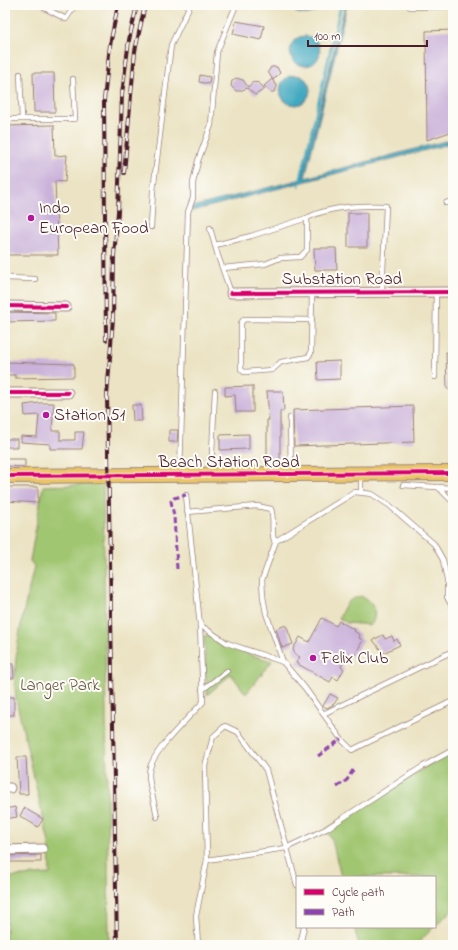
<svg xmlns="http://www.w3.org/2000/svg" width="458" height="950" viewBox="0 0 458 950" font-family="'Indie Flower',sans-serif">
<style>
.green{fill:#a0c671;stroke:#75724e}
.water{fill:#3fa8bf;stroke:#446475}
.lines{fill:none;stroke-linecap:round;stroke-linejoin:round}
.stream{stroke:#3fa8bf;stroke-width:2.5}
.building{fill:#cab2da}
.service-casing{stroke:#9a8177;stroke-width:6}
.minor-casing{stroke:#9a8177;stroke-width:11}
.primary-casing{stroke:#9a8177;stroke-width:16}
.service{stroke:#fff;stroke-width:4.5}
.minor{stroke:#fff;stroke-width:9}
.primary{stroke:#ebc669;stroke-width:14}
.rail-casing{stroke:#4a1f2b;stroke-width:4}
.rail{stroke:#fdfcf7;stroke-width:2.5;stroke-dasharray:8;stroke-linecap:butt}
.quiet{stroke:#8e44ad;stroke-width:3;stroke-dasharray:6 3;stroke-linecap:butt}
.cycleway-casing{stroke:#fdfcf7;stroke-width:6}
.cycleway{stroke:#d6006c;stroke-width:4}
.poi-dot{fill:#b5179e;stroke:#fdfcf7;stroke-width:1.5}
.labels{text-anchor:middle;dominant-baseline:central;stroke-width:4;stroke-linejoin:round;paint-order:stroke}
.poi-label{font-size:17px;fill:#4a1f2b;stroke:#fdfcf7;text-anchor:start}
.street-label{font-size:17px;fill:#4a1f2b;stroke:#fdfcf7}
.park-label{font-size:17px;fill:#685944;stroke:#fdfcf7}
</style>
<rect width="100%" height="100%" fill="#fdfcf7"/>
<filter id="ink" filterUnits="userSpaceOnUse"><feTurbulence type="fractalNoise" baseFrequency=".025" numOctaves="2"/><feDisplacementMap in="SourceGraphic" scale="8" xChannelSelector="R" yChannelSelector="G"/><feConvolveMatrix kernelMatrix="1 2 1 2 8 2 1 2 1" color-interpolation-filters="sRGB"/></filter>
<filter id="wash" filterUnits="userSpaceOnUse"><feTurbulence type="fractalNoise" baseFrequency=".012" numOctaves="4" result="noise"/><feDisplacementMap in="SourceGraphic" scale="16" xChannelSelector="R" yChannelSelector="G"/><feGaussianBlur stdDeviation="0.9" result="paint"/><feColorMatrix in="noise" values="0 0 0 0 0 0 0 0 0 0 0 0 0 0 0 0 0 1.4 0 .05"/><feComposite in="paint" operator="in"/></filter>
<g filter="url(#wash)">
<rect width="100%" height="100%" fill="#ebe3c3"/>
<g class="green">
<path d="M103,484L109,945H5L10,877L50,874L49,843L16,699C11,654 25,609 34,566L30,561L43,486Z"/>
<path d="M361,596C373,602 379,613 371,625L347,623L339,618C346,604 345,601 361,596Z"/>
<path d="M208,635C228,648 250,655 272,661L246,694L231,674L207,695L204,636Z"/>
<polygon points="453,750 453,909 435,926 435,877 341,877 332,840 326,829"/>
<polygon points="354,927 434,927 416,945 359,945"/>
</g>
<g class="water">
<path d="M287,5H323C314,17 297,17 287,5Z"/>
<polygon points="345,5 347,5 305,178 453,139 453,143 192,211 192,207 302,179"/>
<circle cx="305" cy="51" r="15"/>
<circle cx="295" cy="90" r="15"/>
</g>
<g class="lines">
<polyline class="stream" points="299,186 341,5"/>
</g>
<g id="blocks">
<g class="building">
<polygon points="236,21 264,26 261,40 233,34"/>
<polygon points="453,30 453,131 427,140 426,31"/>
<polygon points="271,67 277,67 280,73 273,80 268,72"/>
<polygon points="33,73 54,73 55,112 34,112"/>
<polygon points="200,75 210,77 209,84 199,82"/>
<polygon points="236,78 243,80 248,87 253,82 259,83 265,89 255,95 247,88 240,91 236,91 231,86 232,81"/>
<polygon points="272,79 277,87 274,92 271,92 264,86"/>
<polygon points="54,125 55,156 67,155 65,182 55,181 58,255 5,255 5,126"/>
<rect x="348" y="213" width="19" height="34"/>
<polygon points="314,248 336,248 337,270 315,270"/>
<polygon points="5,312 55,313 55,321 5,322"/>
<polygon points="446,352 453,352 453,389 447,389"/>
<polygon points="340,361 340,379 318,380 317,362"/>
<polygon points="5,362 74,364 74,377 15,378 15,375 5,375"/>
<polygon points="253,386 253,412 236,412 235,395 225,396 225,387"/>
<polygon points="267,391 283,391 284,411 280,411 280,460 267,460 267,420 269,420"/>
<polygon points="40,403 54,403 52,431 60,431 60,440 75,440 75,432 84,432 82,449 50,449 50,444 21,442 21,436 37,437 39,415 25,416 24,405"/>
<polygon points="132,405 141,405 142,421 133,421"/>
<polygon points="413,406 414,442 294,446 293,410"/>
<polygon points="169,430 178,430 177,442 169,442"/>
<polygon points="249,434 249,449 220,450 220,435"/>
<rect x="5" y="439" width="12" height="8"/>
<polygon points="5,459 25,459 25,467 5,466"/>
<polygon points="5,487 38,487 38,503 5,501"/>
<polygon points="322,618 336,626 339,621 355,630 354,631 360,635 359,638 363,640 354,657 348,653 341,667 344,669 338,680 333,677 330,682 296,663 300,657 295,654 293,649 300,637 309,642"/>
<polygon points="286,625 293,644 282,648 276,629"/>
<polygon points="383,635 385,639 392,636 394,641 397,639 400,645 383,653 373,640"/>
<polygon points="5,664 13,664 14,678 5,678"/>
<polygon points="330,694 338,698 334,704 327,708 323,706"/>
<rect x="5" y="697" width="9" height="18"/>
<polygon points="17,757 26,757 28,794 19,794"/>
<polygon points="15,807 17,817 5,819 5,809"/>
<polygon points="24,808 43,819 38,827 20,816"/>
<polygon points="41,855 41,862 5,862 5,856"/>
</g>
</g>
</g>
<g filter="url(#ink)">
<use href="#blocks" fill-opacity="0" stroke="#9a8177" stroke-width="1"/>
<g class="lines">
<defs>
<g id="service">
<polyline points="39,5 66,19 75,5"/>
<polyline points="409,5 410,7 453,6"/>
<polyline points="20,74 22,119"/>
<polyline points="5,119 75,119 73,79"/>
<polyline points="446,203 453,200"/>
<polyline points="151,227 153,191 171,45 190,5"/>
<polyline points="210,228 218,256 231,293"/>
<polyline points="215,245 251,236 307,218"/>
<path d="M223,268L265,264L280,258L300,257L307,250V218C330,206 361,205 386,206L382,292"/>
<polyline points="5,278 35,279"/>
<polyline points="312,320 244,319 241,323 241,369 244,372 272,370 281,362 308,357 311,353 312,292"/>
<polyline points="435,377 436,292"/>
<polyline points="290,418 291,472"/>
<polyline points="180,473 188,212 193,198 193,183 198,161 211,125 217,52 236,5"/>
<polyline points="211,473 215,391"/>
<polyline points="361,475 361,492"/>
<polyline points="403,485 453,488"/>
<polyline points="438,487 453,502"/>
<path d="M187,512L257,506L271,509C275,521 270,532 275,543"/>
<polyline points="453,608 447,597 447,580 443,560 434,544 389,505 372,494 355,492 276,541 262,580 263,597 266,613 283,662 305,688 341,739 352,750 453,701"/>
<polyline points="200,625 227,643 283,662"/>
<polyline points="202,690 227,671"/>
<polyline points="323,714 453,651"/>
<path d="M157,817C155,803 149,788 149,774C149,753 189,718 203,702L200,625L186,495"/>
<polyline points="207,860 286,848 326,829 422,767 453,750"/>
<polyline points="198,945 196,916 207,860 205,766 213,737 225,726 238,732 266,770 297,885"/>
<polyline points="300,945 304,927"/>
</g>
<g id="minor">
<polyline points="231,293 453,292"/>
<polyline points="5,306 66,307"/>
<polyline points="5,393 68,393"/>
<polyline points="5,788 10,788"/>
<polyline points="5,850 42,849"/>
</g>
<polyline id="primary" points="5,476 453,473"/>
</defs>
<use href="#service" class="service-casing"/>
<use href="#minor" class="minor-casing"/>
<use href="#primary" class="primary-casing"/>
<use href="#service" class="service"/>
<use href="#minor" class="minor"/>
<use href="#primary" class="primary"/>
<defs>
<g id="rail">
<polyline points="124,173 135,51 145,5"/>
<polyline points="106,340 104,100 110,45 118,5"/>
<polyline points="117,945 107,396 113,318 114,255 118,212 122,94 129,40 137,5"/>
</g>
</defs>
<use href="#rail" class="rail-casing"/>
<use href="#rail" class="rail"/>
<g class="quiet">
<polyline points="177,569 174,516 171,501 174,498 186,495"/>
<polyline points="318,756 341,739"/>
<polyline points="337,787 347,780 353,770"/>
</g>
<defs>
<g id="cycleway">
<polyline points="231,293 453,292"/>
<polyline points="5,306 66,307"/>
<polyline points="5,393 68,393"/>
<polyline points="5,476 453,473"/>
</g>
</defs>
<use href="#cycleway" class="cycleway-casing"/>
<use href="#cycleway" class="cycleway"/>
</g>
</g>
<g class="poi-dot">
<circle cx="31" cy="218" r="4"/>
<circle cx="46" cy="415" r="4"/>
<circle cx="313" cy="658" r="4"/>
</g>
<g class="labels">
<g class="poi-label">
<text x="39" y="208">Indo<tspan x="39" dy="20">European Food</tspan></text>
<text x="54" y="415">Station 51</text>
<text x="321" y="658">Felix Club</text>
</g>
<g class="street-label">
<text x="342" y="279">Substation Road</text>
<text x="229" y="462">Beach Station Road</text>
</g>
<g class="park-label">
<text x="60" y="685">Langer Park</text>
</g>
</g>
<rect width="458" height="950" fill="none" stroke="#fdfcf7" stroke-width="20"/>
<rect x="296" y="876" width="140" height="52" fill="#fdfcf7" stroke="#b5a4a5"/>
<rect x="304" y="889" width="20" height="6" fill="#d6006c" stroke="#b5a4a5"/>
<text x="332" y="896" font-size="12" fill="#4a1f2b">Cycle path</text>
<rect x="304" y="909" width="20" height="6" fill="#8e44ad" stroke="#b5a4a5"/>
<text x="332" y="916" font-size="12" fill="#4a1f2b">Path</text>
<path d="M308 40v6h119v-6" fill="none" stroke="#4a1f2b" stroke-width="2"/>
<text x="314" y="40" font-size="12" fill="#4a1f2b" stroke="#fdfcf7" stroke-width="3" paint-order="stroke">100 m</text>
</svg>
